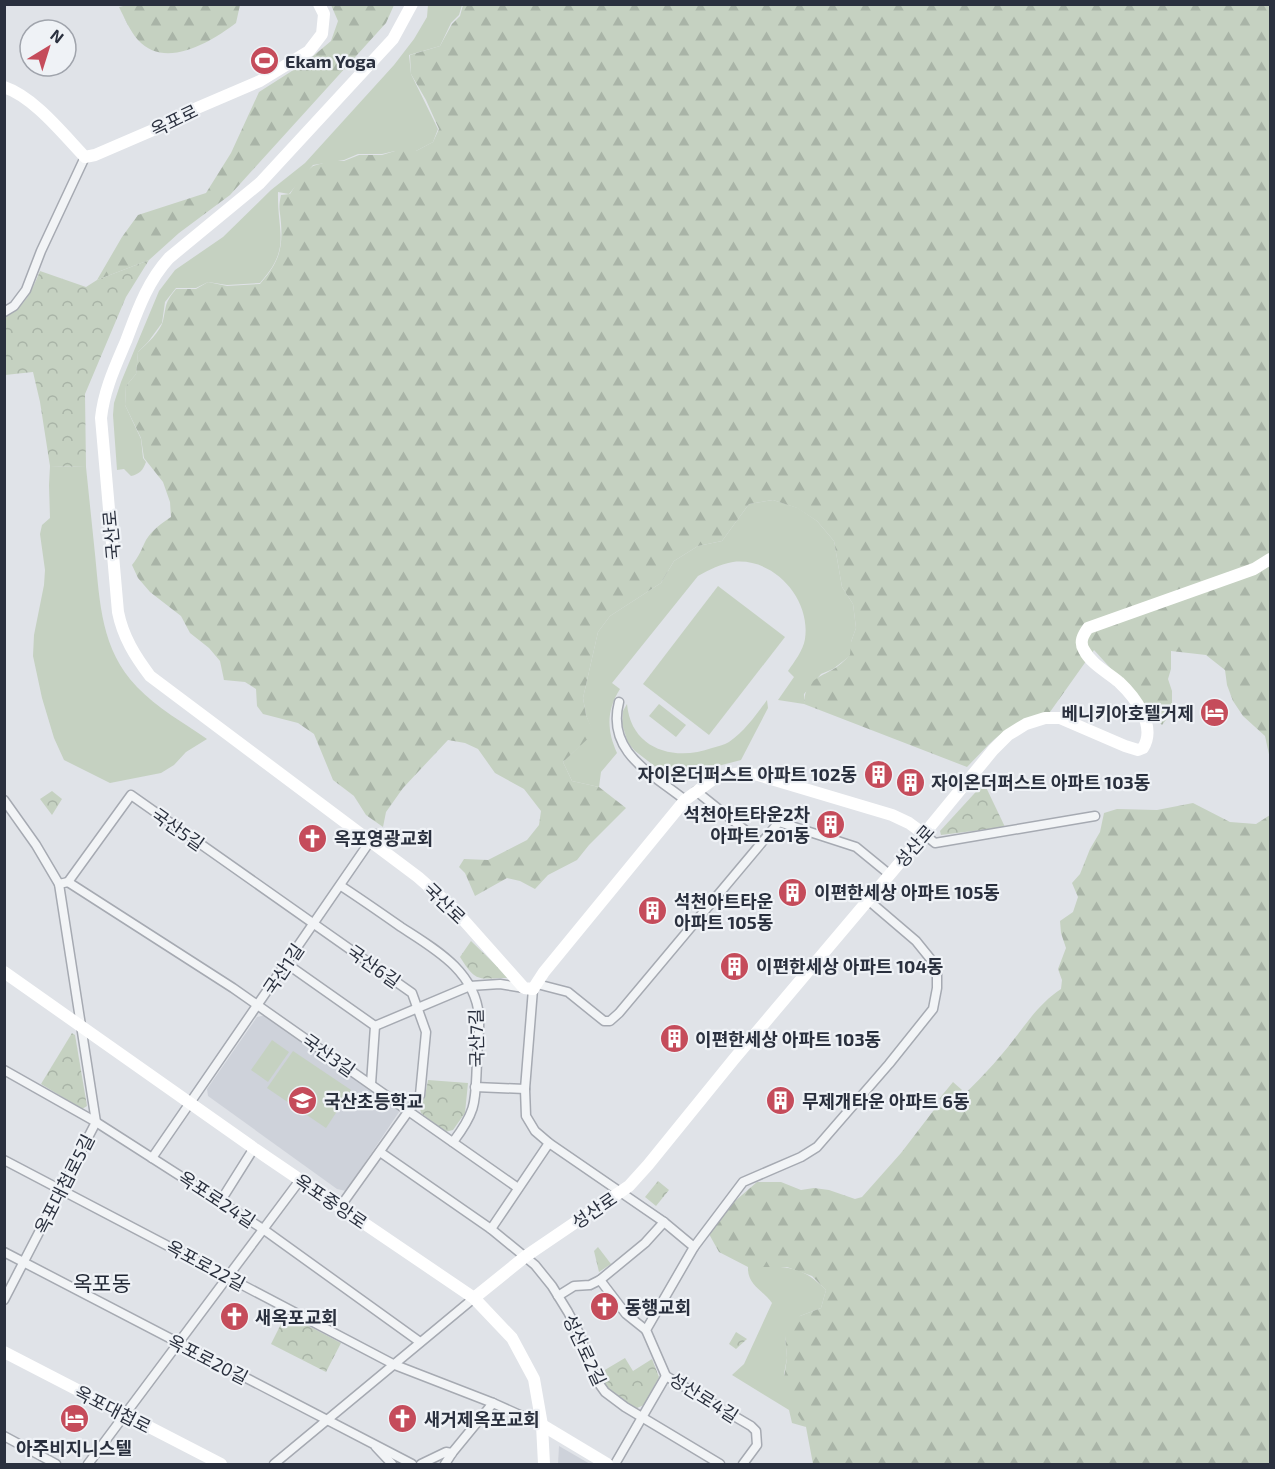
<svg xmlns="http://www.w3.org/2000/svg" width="1275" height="1469" viewBox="0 0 1275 1469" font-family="'Exo 2','Noto Sans KR',sans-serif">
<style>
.built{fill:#ced2da}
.grass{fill:#c5d1c1}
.forest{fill:url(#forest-firs)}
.park{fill:url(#park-crowns)}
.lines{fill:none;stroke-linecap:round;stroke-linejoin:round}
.street-casing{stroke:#a6aab2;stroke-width:11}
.street{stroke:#f2f4f6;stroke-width:8}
.secondary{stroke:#fff;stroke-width:12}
.labels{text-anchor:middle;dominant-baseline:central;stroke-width:4.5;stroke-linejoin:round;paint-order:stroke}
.poi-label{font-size:18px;font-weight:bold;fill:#2a303e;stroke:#eff2f6;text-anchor:start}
.street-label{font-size:18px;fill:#2a303e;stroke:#eff2f6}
.quarter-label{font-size:21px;fill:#1c222f;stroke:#eff2f6}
</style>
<defs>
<pattern id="forest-firs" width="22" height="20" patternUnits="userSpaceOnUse" patternTransform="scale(1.5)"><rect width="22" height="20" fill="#c5d1c1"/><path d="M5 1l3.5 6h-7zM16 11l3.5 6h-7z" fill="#a9b4a7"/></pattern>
<pattern id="park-crowns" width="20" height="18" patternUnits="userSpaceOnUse" patternTransform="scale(1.5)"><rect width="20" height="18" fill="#c5d1c1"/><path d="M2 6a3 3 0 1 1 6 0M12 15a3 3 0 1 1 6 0" fill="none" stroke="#a9b4a7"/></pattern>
</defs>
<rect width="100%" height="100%" fill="#e0e3e8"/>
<g class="built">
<polygon points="266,1015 398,1107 399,1112 346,1191 337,1189 208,1096 207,1089 257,1017"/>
<polygon points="559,1446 590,1464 558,1464"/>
</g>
<g class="grass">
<path d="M428,5H462L459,15L451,23L440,46L409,55L411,74L438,129L433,142L416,151H395L382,154H358L344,160L313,165L289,194L278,192C277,234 292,247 260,283L227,285L208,282L196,288H176L165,302L162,323L148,342L138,352L136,374L126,386L125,405L141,439L143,458L146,462C143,470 140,474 131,476L124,469L117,470L113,415L114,403L121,382L159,291L175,270L223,237L271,190L305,163L394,65L414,39L427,17Z"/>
<path d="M50,466L86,467C89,496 92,525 95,554C100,604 101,649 137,687C157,708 184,723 207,739L186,752L174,765L161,773L110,783L64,760L54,738L42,698L33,656L34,635L44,585L45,570L40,534L42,525L50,518L49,485Z"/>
<path d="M773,500L798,508L817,521L834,541L842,587L853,604L856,628L851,642V655L833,669L821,674L804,694V704L778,700L794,677L788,671C794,662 803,651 805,639C811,599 774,557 733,562C720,564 709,570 698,576L612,683L620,689C606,711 607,731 617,753L601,772L599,787L572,781L563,762L593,733L586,715L583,698L598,632L610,616L661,583L674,561L698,546L722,541L749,504Z"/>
<polygon points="718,586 785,637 709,735 643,684"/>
<path d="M767,700L768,708L741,760L718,766L688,781H674L635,751L628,743L622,724L623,711L627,704C631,749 674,762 712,748C718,746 724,745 729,742C745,731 756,715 767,700Z"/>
<polygon points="659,704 686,725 676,737 649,716"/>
<polygon points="272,1040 289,1052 268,1082 251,1070"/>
<polygon points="293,1051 351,1090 326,1128 267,1088"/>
<path d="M764,1266C793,1267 805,1269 826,1290L821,1308L800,1316L785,1336L787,1358L784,1374L806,1427L792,1423L789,1410L732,1375L744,1364L772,1303C763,1290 747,1285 748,1267Z"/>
</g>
<g class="forest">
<path d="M132,4H240V5L236,23C211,42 165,70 138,40C130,31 124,17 119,7Z"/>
<polygon points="331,5 394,5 386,23 230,195 179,233 149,260 97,280 122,237 138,215 206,193 231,153 259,92 306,62 331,41 338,21"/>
<path d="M463,5H1270V759L1265,736L1243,716L1233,701L1227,685L1225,670L1206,655L1171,651V669L1168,679L1172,691V712L1162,725L1094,650L1050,712C1007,722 996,737 967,767L804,704C805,682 815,679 832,670C839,666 845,660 850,655L851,642L856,628L853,604L842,587L834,541L817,521L797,508L773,500L749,504L722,541L698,546L674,561L661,583L610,616L598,632L583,698L586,715L594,733L563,762L572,781L599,787L626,808L589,845L577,860L548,875L535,889L520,881L507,878L475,896L465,873L459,867L464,859L488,860L527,840L539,825L541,811L524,789L495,773L478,749L465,743L448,740L403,788L386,812L383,827L366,815L354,796L333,780L314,734L298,723L263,714L257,706L256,689L245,682L224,680L220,661L209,648L190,633L181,616L150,592L138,578L132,565C140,555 141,550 146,540C152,530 162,523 171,517L170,502L163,482L144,458L141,438L125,405L126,386L136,374L138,352C147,344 160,332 163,321C167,304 164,304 176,289H196L208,282L227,286L260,284C278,263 283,251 281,223C280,209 278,209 281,195L290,194L302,175L313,166L330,161H344L359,155H382L395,151H416L433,142L439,129L426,100L411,74L410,55L440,46L452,24L460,16Z"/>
<path d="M1193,803L1230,822L1256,824L1270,815V1464H813L806,1427L782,1391L787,1358L785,1336L786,1319L800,1316L821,1308L826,1290L812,1276L787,1267H748L719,1252L709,1234L735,1201L757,1182H781L801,1190L814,1188L829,1190L855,1199L862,1197L901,1153L937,1106L947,1110C969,1091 989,1070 1008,1047C1024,1027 1039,1003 1061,989L1062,980L1058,969L1066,948L1061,933L1060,921L1073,912L1078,897L1072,883L1080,874L1090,849L1100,832L1104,813L1117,809L1157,810Z"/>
</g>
<g class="park">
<path d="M149,260L126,297L85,394L86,467L50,466L40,402L33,372L5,375V316C25,308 32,290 40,271L86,287L97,280Z"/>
<polygon points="984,783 1005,827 941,835 940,831"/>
<polygon points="52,791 62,799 52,815 40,799"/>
<path d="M471,941L509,978C478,978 477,984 460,957Z"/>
<polygon points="72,1033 75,1035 87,1106 82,1109 41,1084"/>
<polygon points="428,1080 468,1083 465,1113 453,1130 445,1132 421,1113 419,1105 425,1096"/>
<polygon points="953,1082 962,1090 949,1102 939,1099"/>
<polygon points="658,1181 669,1190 656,1206 645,1197"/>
<polygon points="598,1247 611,1264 599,1272 594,1251"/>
<polygon points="286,1314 341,1343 326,1372 271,1344"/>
<polygon points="736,1332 747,1339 736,1349 729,1344"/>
<path d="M625,1358L633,1371L652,1359L659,1377L644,1405L637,1408C620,1399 608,1391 598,1374Z"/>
</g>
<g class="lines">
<defs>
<g id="street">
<polyline points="4,312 14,306 26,290 41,251 85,157"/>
<path d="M619,702C606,752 651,773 685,800"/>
<polyline points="696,791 761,843"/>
<polyline points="4,800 36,845 59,884 96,1122 4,1300"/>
<polyline points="924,834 935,843 1095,816"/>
<polyline points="68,882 131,795 412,993 426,1032 420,1095 340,1207"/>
<polyline points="59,884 68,882 233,988 518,1188"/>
<path d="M341,886C361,899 381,913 401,927C435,949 475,971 479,1016C480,1031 477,1047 477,1062C475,1101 478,1109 453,1142"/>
<polyline points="287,964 375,1026 371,1084"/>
<polyline points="537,984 568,992 604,1021 610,1021 619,1013 779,822 856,847 889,874"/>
<polyline points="533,989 525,1089 526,1116 535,1131 549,1143 664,1222 694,1247 646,1330 666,1376 751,1426 756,1431 757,1445 743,1464"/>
<polyline points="375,1026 470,986 500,984 524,988"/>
<polyline points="4,1070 96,1122 263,1229 420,1342"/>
<polyline points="475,1087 525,1089"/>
<polyline points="380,1152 491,1229 535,1265 552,1286 568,1312 579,1333 595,1378 605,1392 625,1407 720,1464"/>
<polyline points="152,1158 375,834"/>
<polyline points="4,1160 395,1365 493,1403 542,1425"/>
<polyline points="220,1202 254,1148"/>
<polyline points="491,1229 549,1143"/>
<polyline points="694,1247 743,1182 801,1157 817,1147 889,1064 933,1009 937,988 937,974 933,962 916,941 868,900"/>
<polyline points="4,1252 412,1464"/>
<polyline points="600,1280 626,1314 646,1330"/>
<polyline points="558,1296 574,1286 590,1285 600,1280 645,1243 664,1222"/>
<polyline points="4,1436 56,1464"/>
<polyline points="376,1447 392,1464"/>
<polyline points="88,1464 300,1180"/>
<polyline points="274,1464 474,1298"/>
<polyline points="421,1464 446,1452 452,1453"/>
<polyline points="445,1464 452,1453 493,1403"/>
<polyline points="615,1464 666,1376"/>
</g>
</defs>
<use href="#street" class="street-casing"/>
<use href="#street" class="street"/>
<g class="secondary">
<path d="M412,4L393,39L260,183L169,258C147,282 137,312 126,341C115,367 104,390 101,418L118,612C123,637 135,656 150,676L418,877L452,907L524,988L533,989"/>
<path d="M4,87C34,97 63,134 85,157L95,155L174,121L197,108L260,81L309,51L322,34L324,14L319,4"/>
<polyline points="4,972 265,1156 474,1298 512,1338 534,1379 542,1425 544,1464"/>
<polyline points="533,989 544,972 685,800 715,778 741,773 758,775 892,815 909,823 924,834"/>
<path d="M474,1298L526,1256L629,1186L648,1165L734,1059L924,834L993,750L1008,735L1026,724L1045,718H1060L1125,746L1138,750L1143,748C1157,726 1135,697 1119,682C1107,672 1091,664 1084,650C1079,642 1083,635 1088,628L1254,569L1270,559"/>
<polyline points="4,1352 221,1464"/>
<polyline points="542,1425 607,1464"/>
</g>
</g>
<defs>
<symbol id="stadium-disc" viewBox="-11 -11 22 22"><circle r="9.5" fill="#c54c5b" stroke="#eff2f6"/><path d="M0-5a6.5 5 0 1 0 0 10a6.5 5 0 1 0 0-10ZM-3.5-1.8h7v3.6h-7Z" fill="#fff"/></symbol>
<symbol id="hotel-disc" viewBox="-11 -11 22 22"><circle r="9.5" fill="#c54c5b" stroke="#eff2f6"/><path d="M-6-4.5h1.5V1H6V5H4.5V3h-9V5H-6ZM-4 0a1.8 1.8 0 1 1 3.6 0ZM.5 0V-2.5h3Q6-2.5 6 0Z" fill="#fff"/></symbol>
<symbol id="building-disc" viewBox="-11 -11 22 22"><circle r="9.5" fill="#c54c5b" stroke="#eff2f6"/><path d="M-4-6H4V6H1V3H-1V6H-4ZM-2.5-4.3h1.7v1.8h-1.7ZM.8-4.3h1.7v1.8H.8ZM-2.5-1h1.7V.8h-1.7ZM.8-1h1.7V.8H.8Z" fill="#fff"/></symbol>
<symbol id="church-disc" viewBox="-11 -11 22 22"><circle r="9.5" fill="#c54c5b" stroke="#eff2f6"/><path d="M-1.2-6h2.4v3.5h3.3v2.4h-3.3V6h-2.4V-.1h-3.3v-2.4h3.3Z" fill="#fff"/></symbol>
<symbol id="school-disc" viewBox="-11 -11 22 22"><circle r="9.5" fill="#c54c5b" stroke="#eff2f6"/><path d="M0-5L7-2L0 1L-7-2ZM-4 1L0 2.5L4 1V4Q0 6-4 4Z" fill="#fff"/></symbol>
</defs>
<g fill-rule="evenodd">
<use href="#stadium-disc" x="248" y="44" width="33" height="33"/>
<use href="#hotel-disc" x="1198" y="696" width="33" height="33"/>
<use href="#building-disc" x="862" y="758" width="33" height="33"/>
<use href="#building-disc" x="894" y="766" width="33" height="33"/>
<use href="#building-disc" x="814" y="808" width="33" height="33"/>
<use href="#church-disc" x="296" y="822" width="33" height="33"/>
<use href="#building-disc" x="776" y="876" width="33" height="33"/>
<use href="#building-disc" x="636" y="894" width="33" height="33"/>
<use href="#building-disc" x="718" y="950" width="33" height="33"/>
<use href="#building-disc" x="658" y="1022" width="33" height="33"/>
<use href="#school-disc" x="286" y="1084" width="33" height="33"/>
<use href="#building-disc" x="764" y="1084" width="33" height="33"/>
<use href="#church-disc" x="588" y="1290" width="33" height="33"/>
<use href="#church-disc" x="218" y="1300" width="33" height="33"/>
<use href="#hotel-disc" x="58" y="1402" width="33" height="33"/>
<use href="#church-disc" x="386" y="1402" width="33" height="33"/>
</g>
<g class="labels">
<g class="poi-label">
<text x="285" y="61">Ekam Yoga</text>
<text x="1194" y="713" text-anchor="end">베니키아호텔거제</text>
<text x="857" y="774" text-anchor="end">자이온더퍼스트 아파트 102동</text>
<text x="931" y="782">자이온더퍼스트 아파트 103동</text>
<text x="810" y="814" text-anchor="end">석천아트타운2차<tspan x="810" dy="21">아파트 201동</tspan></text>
<text x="334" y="838">옥포영광교회</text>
<text x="814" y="892">이편한세상 아파트 105동</text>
<text x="674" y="901">석천아트타운<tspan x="674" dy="21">아파트 105동</tspan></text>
<text x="756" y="966">이편한세상 아파트 104동</text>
<text x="695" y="1039">이편한세상 아파트 103동</text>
<text x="324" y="1101">국산초등학교</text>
<text x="802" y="1101">무제개타운 아파트 6동</text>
<text x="625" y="1307">동행교회</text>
<text x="255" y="1317">새옥포교회</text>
<text x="424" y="1419">새거제옥포교회</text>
<text x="74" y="1448" text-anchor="middle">아주비지니스텔</text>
</g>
<g class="street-label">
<text transform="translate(174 120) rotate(-26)">옥포로</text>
<text transform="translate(111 535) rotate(-95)">국산로</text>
<text transform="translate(178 829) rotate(35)">국산5길</text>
<text transform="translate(914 846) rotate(-49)">성산로</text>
<text transform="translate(445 903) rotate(44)">국산로</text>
<text transform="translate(374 966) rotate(35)">국산6길</text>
<text transform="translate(283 969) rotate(-56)">국산1길</text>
<text transform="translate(476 1038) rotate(-91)">국산7길</text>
<text transform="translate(329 1055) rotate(35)">국산3길</text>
<text transform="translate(64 1184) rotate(-63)">옥포대첩로5길</text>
<text transform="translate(217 1199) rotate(33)">옥포로24길</text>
<text transform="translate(331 1201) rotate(34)">옥포중앙로</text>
<text transform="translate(594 1210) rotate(-34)">성산로</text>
<text transform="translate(206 1265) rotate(28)">옥포로22길</text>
<text transform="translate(585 1350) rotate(65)">성산로2길</text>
<text transform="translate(208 1359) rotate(27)">옥포로20길</text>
<text transform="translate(704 1397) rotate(32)">성산로4길</text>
<text transform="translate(113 1409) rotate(27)">옥포대첩로</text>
</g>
<g class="quarter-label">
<text x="102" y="1282">옥포동</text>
</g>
</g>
<rect width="1275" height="1469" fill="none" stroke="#2a303e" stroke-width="12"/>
<g transform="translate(48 48) rotate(38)"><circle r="28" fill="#eff2f6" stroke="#a0a4ac" stroke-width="1.5"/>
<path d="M0-4.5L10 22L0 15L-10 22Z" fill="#c54c5b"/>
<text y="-9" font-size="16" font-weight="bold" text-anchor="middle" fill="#2a303e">N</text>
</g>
</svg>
